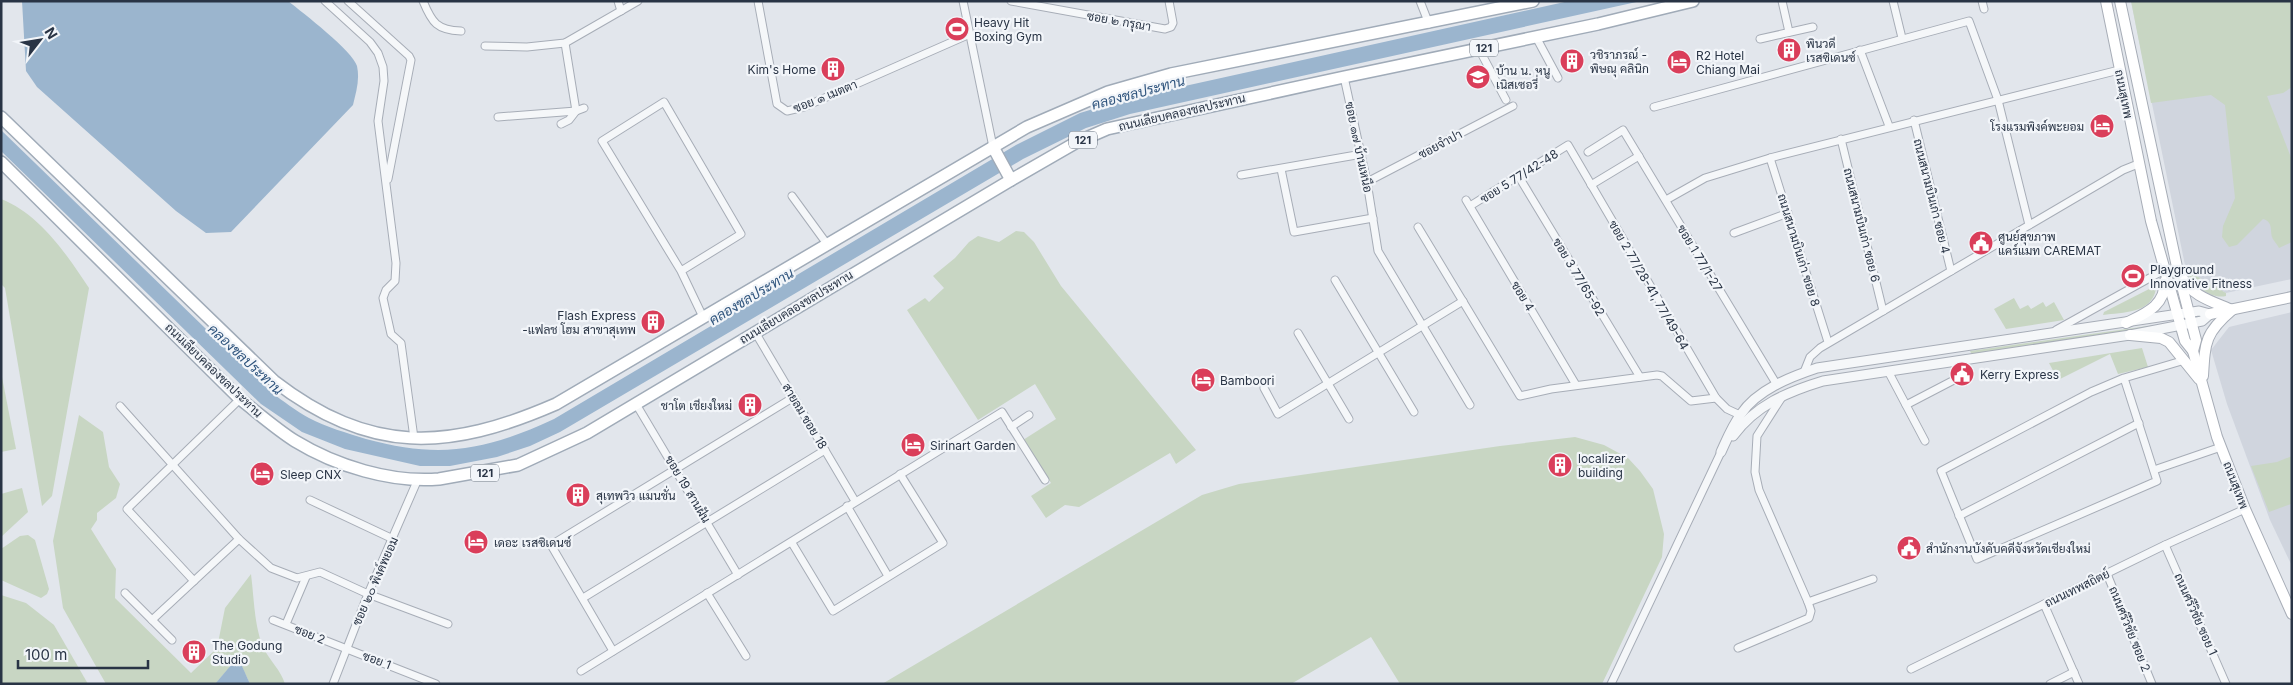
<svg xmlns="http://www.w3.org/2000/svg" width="2293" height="685" viewBox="0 0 2293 685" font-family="Inter,Sarabun,sans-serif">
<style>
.built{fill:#d0d5de}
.green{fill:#c8d6c3}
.water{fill:#9bb5ce}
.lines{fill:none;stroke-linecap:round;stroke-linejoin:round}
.minor-casing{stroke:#a7adb7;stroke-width:9}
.tertiary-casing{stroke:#a7adb7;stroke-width:11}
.secondary-casing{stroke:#a7adb7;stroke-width:12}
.primary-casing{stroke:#a0abb8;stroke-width:14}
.minor{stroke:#f5f7f9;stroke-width:7}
.tertiary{stroke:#f5f7f9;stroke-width:9}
.secondary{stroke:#fff;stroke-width:10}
.primary{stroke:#fff;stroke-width:11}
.labels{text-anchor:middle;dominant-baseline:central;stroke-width:4.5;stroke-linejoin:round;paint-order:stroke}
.shield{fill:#f2f5f9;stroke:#656e7b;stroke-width:1}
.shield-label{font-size:11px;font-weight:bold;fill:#293445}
.street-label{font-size:12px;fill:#293445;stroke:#f2f5f9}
.poi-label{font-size:12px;fill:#293445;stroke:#f2f5f9;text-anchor:start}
.water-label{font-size:14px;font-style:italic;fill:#2f547d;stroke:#f2f5f9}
</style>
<rect width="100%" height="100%" fill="#e2e6ec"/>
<g class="built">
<polygon points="2131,1 2292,1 2292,279 2226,293 2186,270"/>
<polygon points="2292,312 2292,566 2270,520 2227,404 2211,350 2229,327"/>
</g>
<g class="green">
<path d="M2131,1H2292V87L2283,93L2267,96L2292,160V242L2279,248C2277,244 2273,240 2272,237C2270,229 2273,222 2263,219L2237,245L2229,247L2222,237L2223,226L2235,198L2225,105L2211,95L2151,103Z"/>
<path d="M1,199C40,214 67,255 89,288L52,496L42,506L5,288L1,284Z"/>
<polygon points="1016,231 1024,232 1034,242 1061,286 1196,450 1176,464 1170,453 1079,507 1065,505 1046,518 1031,496 1051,483 1023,440 1056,419 1035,384 978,420 907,310 925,298 929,302 944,288 933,276 955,258 969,242 978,236 999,242"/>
<path d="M2186,270L2226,293V296C2212,300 2190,284 2186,270Z"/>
<path d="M2153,287L2156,289C2151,314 2123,312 2103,315L2104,312Z"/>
<polygon points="2014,298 2020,309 2028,305 2031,309 2043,302 2046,307 2054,302 2064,320 2006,329 1994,309"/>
<polygon points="2155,325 2155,328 1972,355 1970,351"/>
<polygon points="2142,348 2148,367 2118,374 2110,354 2058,380 2049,363"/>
<polygon points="1,372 16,449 1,452"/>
<path d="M79,415L103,432L109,467L120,484L116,498L97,513V520L91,529L116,569L115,598L191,673L217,648L225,608L251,574C254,597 254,625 263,647C269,660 281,670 285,684H250L238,658L215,684H106L63,608L53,541Z"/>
<polygon points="1575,437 1604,445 1628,458 1640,471 1653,489 1664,534 1662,557 1602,684 1400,684 1371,637 1291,684 882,684 1202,495 1239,484 1500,446"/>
<polygon points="2292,456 2291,504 2269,512 2251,466 2277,462"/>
<polygon points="22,488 28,512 1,537 1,494"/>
<polygon points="28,535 35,540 49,589 47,594 41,598 1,580 1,549 20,536"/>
<polygon points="1,595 26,603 54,625 88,684 1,684"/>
</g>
<g class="water">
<path d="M22,1H288C303,13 353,51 357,66C360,80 356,92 353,105L231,232L206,233L176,211L37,87L26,71Z"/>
<path d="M1569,1H1641L1130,114L1086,128L1023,159L560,432L530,446L497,457L450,466H420L345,449L302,432L261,404L1,151V130L271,392C283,401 296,411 309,418C326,427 347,433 366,439C440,459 485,451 554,419L1016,145L1080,113L1126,99Z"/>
<polygon points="238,657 250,684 215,684"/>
</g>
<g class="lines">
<defs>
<g id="minor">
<polyline points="325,1 370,42 378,53 383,67 384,81 378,121 396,263 395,281 386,290 383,298 391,334 401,343 414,438"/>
<polyline points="348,1 409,56 411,60 388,179"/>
<path d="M423,1C432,23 437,30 461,31"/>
<polyline points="618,1 621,11"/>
<polyline points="758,1 777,104 787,111 804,107 970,34"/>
<polyline points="963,1 993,147"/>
<polyline points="1011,1 1165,29 1171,27 1173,23 1169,1"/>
<polyline points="1420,1 1429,24"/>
<polyline points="1782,1 1789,32"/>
<polyline points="1893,1 1902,38"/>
<polyline points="1982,1 1984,9"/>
<polyline points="1536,37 1558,78"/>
<polyline points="1760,39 1813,27"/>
<polyline points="485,46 527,47 565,43 638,1"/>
<polyline points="1479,49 1506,100"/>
<polyline points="1860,50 1889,126"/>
<polyline points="1344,77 1367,182 1378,251 1470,405"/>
<polyline points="1654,107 1969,21 1998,100 2029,225"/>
<polyline points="498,117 576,111 584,108"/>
<polyline points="1914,120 1951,271"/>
<polyline points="561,124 569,120 576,111 565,43"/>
<polyline points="1841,139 1883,311"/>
<polyline points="1588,152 1623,130 1777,385"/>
<polyline points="1770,158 1828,342"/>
<polyline points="1281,169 1294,232 1373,218"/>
<polyline points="1241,175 1362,154"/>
<polyline points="1519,177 1640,377"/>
<polyline points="1367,182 1513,106"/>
<polyline points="1591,185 1639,156"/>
<polyline points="792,196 827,244"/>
<polyline points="1466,200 1576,385"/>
<polyline points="1666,200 1705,178 1770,158 2119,70"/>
<polyline points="1470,206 1568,145 1716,398 1727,409 1740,415"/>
<polyline points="1418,227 1520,396 1551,389 1657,375 1662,376 1691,401 1716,398"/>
<polyline points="1734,233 1788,213"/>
<polyline points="681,271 741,234 664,102 602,141 681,271 703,317"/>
<polyline points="1335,280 1414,412"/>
<polyline points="2056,330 2164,270"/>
<polyline points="755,332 855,501"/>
<polyline points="1298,333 1349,419"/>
<polyline points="1888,371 1925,441"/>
<polyline points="1804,372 1810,357 1820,348 2123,170 2138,164"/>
<polyline points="2124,378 2157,481 1977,559 1941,471 2091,392 2124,378 2185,360"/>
<polyline points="1264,388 1278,414 1463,301"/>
<polyline points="1782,397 1757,436 1755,472 1759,490 1808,602 1873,579"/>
<polyline points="636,404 738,575"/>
<polyline points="1906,405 1954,380 1963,360"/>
<polyline points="120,406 239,539 271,568 297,578 320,572 368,594 448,624"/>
<polyline points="1011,427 1029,415"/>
<polyline points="2154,470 2221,447"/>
<polyline points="310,500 393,539"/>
<polyline points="847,506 888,576"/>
<polyline points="1959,516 2139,423"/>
<polyline points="792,543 833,611 943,543 900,474"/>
<polyline points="2165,545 2226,684"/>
<polyline points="2107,574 2152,684"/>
<polyline points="194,581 127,509 240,399"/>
<polyline points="125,593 172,640"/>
<polyline points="707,593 746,656"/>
<polyline points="583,598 825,450"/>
<polyline points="2044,604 2079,684"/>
<polyline points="152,620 239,539"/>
<polyline points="273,620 436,684"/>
<polyline points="286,624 306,577"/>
<polyline points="1738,648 1809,618 1811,611 1808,602"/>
<polyline points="613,651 551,545 794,397"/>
<polyline points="1911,669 2165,545 2245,509"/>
<polyline points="581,671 1002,412 1045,480"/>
<polyline points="333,684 368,594 418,479"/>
<polyline points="1611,684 1721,452"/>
<polyline points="2050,684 2074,672"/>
</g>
<g id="tertiary">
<path d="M1733,436C1756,405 1787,392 1823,381L2130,335L2202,321L2210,314"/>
<path d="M1721,452C1727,439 1732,426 1741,414C1757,390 1790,377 1817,368L2199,311L2210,314"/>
</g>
<g id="secondary">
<polyline points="2106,1 2151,221 2185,341 2193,351 2217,437 2245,509 2292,614"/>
<polyline points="2120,1 2177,267 2196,340 2193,351"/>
<path d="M2182,277C2191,296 2214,302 2232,310"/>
<polyline points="2210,314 2292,297"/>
<path d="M2126,323C2146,313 2165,306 2165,281"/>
<polyline points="2130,335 2161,338 2169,342 2199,379"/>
<path d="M2203,376C2205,342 2205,333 2232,310"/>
</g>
<g id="primary">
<path d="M1,117L274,381C370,455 448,451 556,404L1027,127L1108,92L1171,74L1533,1"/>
<polyline points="993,147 1011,180"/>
<path d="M1,162L240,399C258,413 276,429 295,441C336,466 391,483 439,479L518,465L587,433L1011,180L1077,142L1107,129L1344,77L1598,24L1693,1"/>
</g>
</defs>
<use href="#minor" class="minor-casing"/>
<use href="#tertiary" class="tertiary-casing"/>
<use href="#secondary" class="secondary-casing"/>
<use href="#primary" class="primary-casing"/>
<use href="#minor" class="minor"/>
<use href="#tertiary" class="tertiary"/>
<use href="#secondary" class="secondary"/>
<use href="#primary" class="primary"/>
</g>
<defs>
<symbol id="stadium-disc" viewBox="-11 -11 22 22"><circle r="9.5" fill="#da3e5a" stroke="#f2f5f9"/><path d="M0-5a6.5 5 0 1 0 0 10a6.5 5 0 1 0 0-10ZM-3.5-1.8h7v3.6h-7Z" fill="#fff"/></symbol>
<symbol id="building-disc" viewBox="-11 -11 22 22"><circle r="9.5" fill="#da3e5a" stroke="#f2f5f9"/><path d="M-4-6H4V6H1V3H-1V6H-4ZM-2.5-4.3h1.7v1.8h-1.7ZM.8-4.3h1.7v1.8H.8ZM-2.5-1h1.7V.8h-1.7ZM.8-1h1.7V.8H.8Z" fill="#fff"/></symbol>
<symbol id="hotel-disc" viewBox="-11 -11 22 22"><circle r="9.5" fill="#da3e5a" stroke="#f2f5f9"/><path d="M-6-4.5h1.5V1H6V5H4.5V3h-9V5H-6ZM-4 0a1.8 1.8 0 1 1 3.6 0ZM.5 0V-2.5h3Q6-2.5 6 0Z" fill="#fff"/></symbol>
<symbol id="school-disc" viewBox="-11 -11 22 22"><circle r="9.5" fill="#da3e5a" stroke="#f2f5f9"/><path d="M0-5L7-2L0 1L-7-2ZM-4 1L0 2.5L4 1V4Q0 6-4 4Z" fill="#fff"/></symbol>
<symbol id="civic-disc" viewBox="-11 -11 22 22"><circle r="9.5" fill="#da3e5a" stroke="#f2f5f9"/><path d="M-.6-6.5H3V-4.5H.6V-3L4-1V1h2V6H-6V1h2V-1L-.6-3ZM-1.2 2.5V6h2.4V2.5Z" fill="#fff"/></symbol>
</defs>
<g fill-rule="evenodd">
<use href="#stadium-disc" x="943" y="15" width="28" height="28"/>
<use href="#building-disc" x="1775" y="36" width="28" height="28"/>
<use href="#building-disc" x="1558" y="47" width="28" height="28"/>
<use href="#hotel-disc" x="1665" y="48" width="28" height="28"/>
<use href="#building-disc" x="819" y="55" width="28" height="28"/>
<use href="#school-disc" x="1464" y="63" width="28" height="28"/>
<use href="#hotel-disc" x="2088" y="112" width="28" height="28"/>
<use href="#civic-disc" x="1967" y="229" width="28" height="28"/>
<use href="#stadium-disc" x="2119" y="262" width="28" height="28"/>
<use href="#building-disc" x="639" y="308" width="28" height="28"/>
<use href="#civic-disc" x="1948" y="360" width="28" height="28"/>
<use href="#hotel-disc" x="1189" y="366" width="28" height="28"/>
<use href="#building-disc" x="736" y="391" width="28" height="28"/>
<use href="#hotel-disc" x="899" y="431" width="28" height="28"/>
<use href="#building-disc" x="1546" y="451" width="28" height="28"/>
<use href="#hotel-disc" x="248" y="460" width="28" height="28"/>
<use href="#building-disc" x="564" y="481" width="28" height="28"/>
<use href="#hotel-disc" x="462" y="528" width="28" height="28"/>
<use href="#civic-disc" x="1895" y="534" width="28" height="28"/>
<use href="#building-disc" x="180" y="638" width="28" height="28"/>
</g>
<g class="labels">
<g class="shield">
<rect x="1470" y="39.5" width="28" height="17" rx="4"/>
<rect x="1069" y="131.5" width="28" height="17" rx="4"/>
<rect x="471" y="464.5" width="28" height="17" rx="4"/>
</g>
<g class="shield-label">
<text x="1484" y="48">121</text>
<text x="1083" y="140">121</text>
<text x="485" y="473">121</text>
</g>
<g class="street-label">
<text transform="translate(1119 21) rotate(10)">ซอย ๒ กรุณา</text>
<text transform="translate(2124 94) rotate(79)">ถนนสุเทพ</text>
<text transform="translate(825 96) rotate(-22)">ซอย ๑ เมตตา</text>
<text transform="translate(1182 112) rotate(-13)">ถนนเลียบคลองชลประทาน</text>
<text transform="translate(1440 144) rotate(-28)">ซอยจำปา</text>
<text transform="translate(1359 147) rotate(78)">ซอย ๑๗ บ้านเหนือ</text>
<text transform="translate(1519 176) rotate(-32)">ซอย 5 77/42-48</text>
<text transform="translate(1932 196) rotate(76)">ถนนสนามบินเก่า ซอย 4</text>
<text transform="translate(1862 225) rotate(76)">ถนนสนามบินเก่า ซอย 6</text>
<text transform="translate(1799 250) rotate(73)">ถนนสนามบินเก่า ซอย 8</text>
<text transform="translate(1700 258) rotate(59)">ซอย 1 77/1-27</text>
<text transform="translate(1579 277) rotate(59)">ซอย 3 77/65-92</text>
<text transform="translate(1649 285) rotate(60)">ซอย 2 77/28-41, 77/49-64</text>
<text transform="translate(1523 296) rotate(59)">ซอย 4</text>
<text transform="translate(796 307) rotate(-31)">ถนนเลียบคลองชลประทาน</text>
<text transform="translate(214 370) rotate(44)">ถนนเลียบคลองชลประทาน</text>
<text transform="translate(805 416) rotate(59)">สายลม ซอย 18</text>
<text transform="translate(2236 485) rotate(69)">ถนนสุเทพ</text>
<text transform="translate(688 489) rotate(59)">ซอย 19 สานฝัน</text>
<text transform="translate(375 581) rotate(-66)">ซอย ๒๐ พิงค์พยอม</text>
<text transform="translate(2077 588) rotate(-26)">ถนนเทพสถิตย์</text>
<text transform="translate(2196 614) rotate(66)">ถนนศรีวิชัย ซอย 1</text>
<text transform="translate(2130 629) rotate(68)">ถนนศรีวิชัย ซอย 2</text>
<text transform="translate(310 634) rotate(22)">ซอย 2</text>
<text transform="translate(377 660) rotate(21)">ซอย 1</text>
</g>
<g class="poi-label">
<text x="974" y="22">Heavy Hit<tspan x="974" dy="14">Boxing Gym</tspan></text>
<text x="1806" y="43">พินวดี<tspan x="1806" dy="14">เรสซิเดนซ์</tspan></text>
<text x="1590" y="54">วชิราภรณ์ -<tspan x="1590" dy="14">พิษณุ คลินิก</tspan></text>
<text x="1696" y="55">R2 Hotel<tspan x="1696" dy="14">Chiang Mai</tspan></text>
<text x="816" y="69" text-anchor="end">Kim's Home</text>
<text x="1496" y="70">บ้าน น. หนู<tspan x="1496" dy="14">เนิสเซอรี่</tspan></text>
<text x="2084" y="126" text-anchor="end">โรงแรมพิงค์พะยอม</text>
<text x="1998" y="236">ศูนย์สุขภาพ<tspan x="1998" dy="14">แคร์แมท CAREMAT</tspan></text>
<text x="2150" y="269">Playground<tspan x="2150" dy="14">Innovative Fitness</tspan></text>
<text x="636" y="315" text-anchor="end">Flash Express<tspan x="636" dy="14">-แฟลช โฮม สาขาสุเทพ</tspan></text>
<text x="1980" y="374">Kerry Express</text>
<text x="1220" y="380">Bamboori</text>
<text x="732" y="405" text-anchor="end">ชาโต เชียงใหม่</text>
<text x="930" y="445">Sirinart Garden</text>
<text x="1578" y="458">localizer<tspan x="1578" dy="14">building</tspan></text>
<text x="280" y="474">Sleep CNX</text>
<text x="596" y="495">สุเทพวิว แมนชั่น</text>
<text x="494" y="542">เดอะ เรสซิเดนซ์</text>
<text x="1926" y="548">สำนักงานบังคับคดีจังหวัดเชียงใหม่</text>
<text x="212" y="645">The Godung<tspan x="212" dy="14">Studio</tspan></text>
</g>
<g class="water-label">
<text transform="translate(1138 92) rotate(-15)">คลองชลประทาน</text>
<text transform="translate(751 296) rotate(-31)">คลองชลประทาน</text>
<text transform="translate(246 359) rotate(43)">คลองชลประทาน</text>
</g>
</g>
<rect width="2293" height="685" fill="none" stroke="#293445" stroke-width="5"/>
<g transform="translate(40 40) rotate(59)" stroke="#f2f5f9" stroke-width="4" paint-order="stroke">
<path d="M0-4L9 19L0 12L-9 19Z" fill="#293445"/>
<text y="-8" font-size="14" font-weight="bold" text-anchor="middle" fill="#293445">N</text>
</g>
<path d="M18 660v8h130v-8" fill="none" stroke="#293445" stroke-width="2.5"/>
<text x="25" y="660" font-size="15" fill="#293445" stroke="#f2f5f9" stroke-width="4" paint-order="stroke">100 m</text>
</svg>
